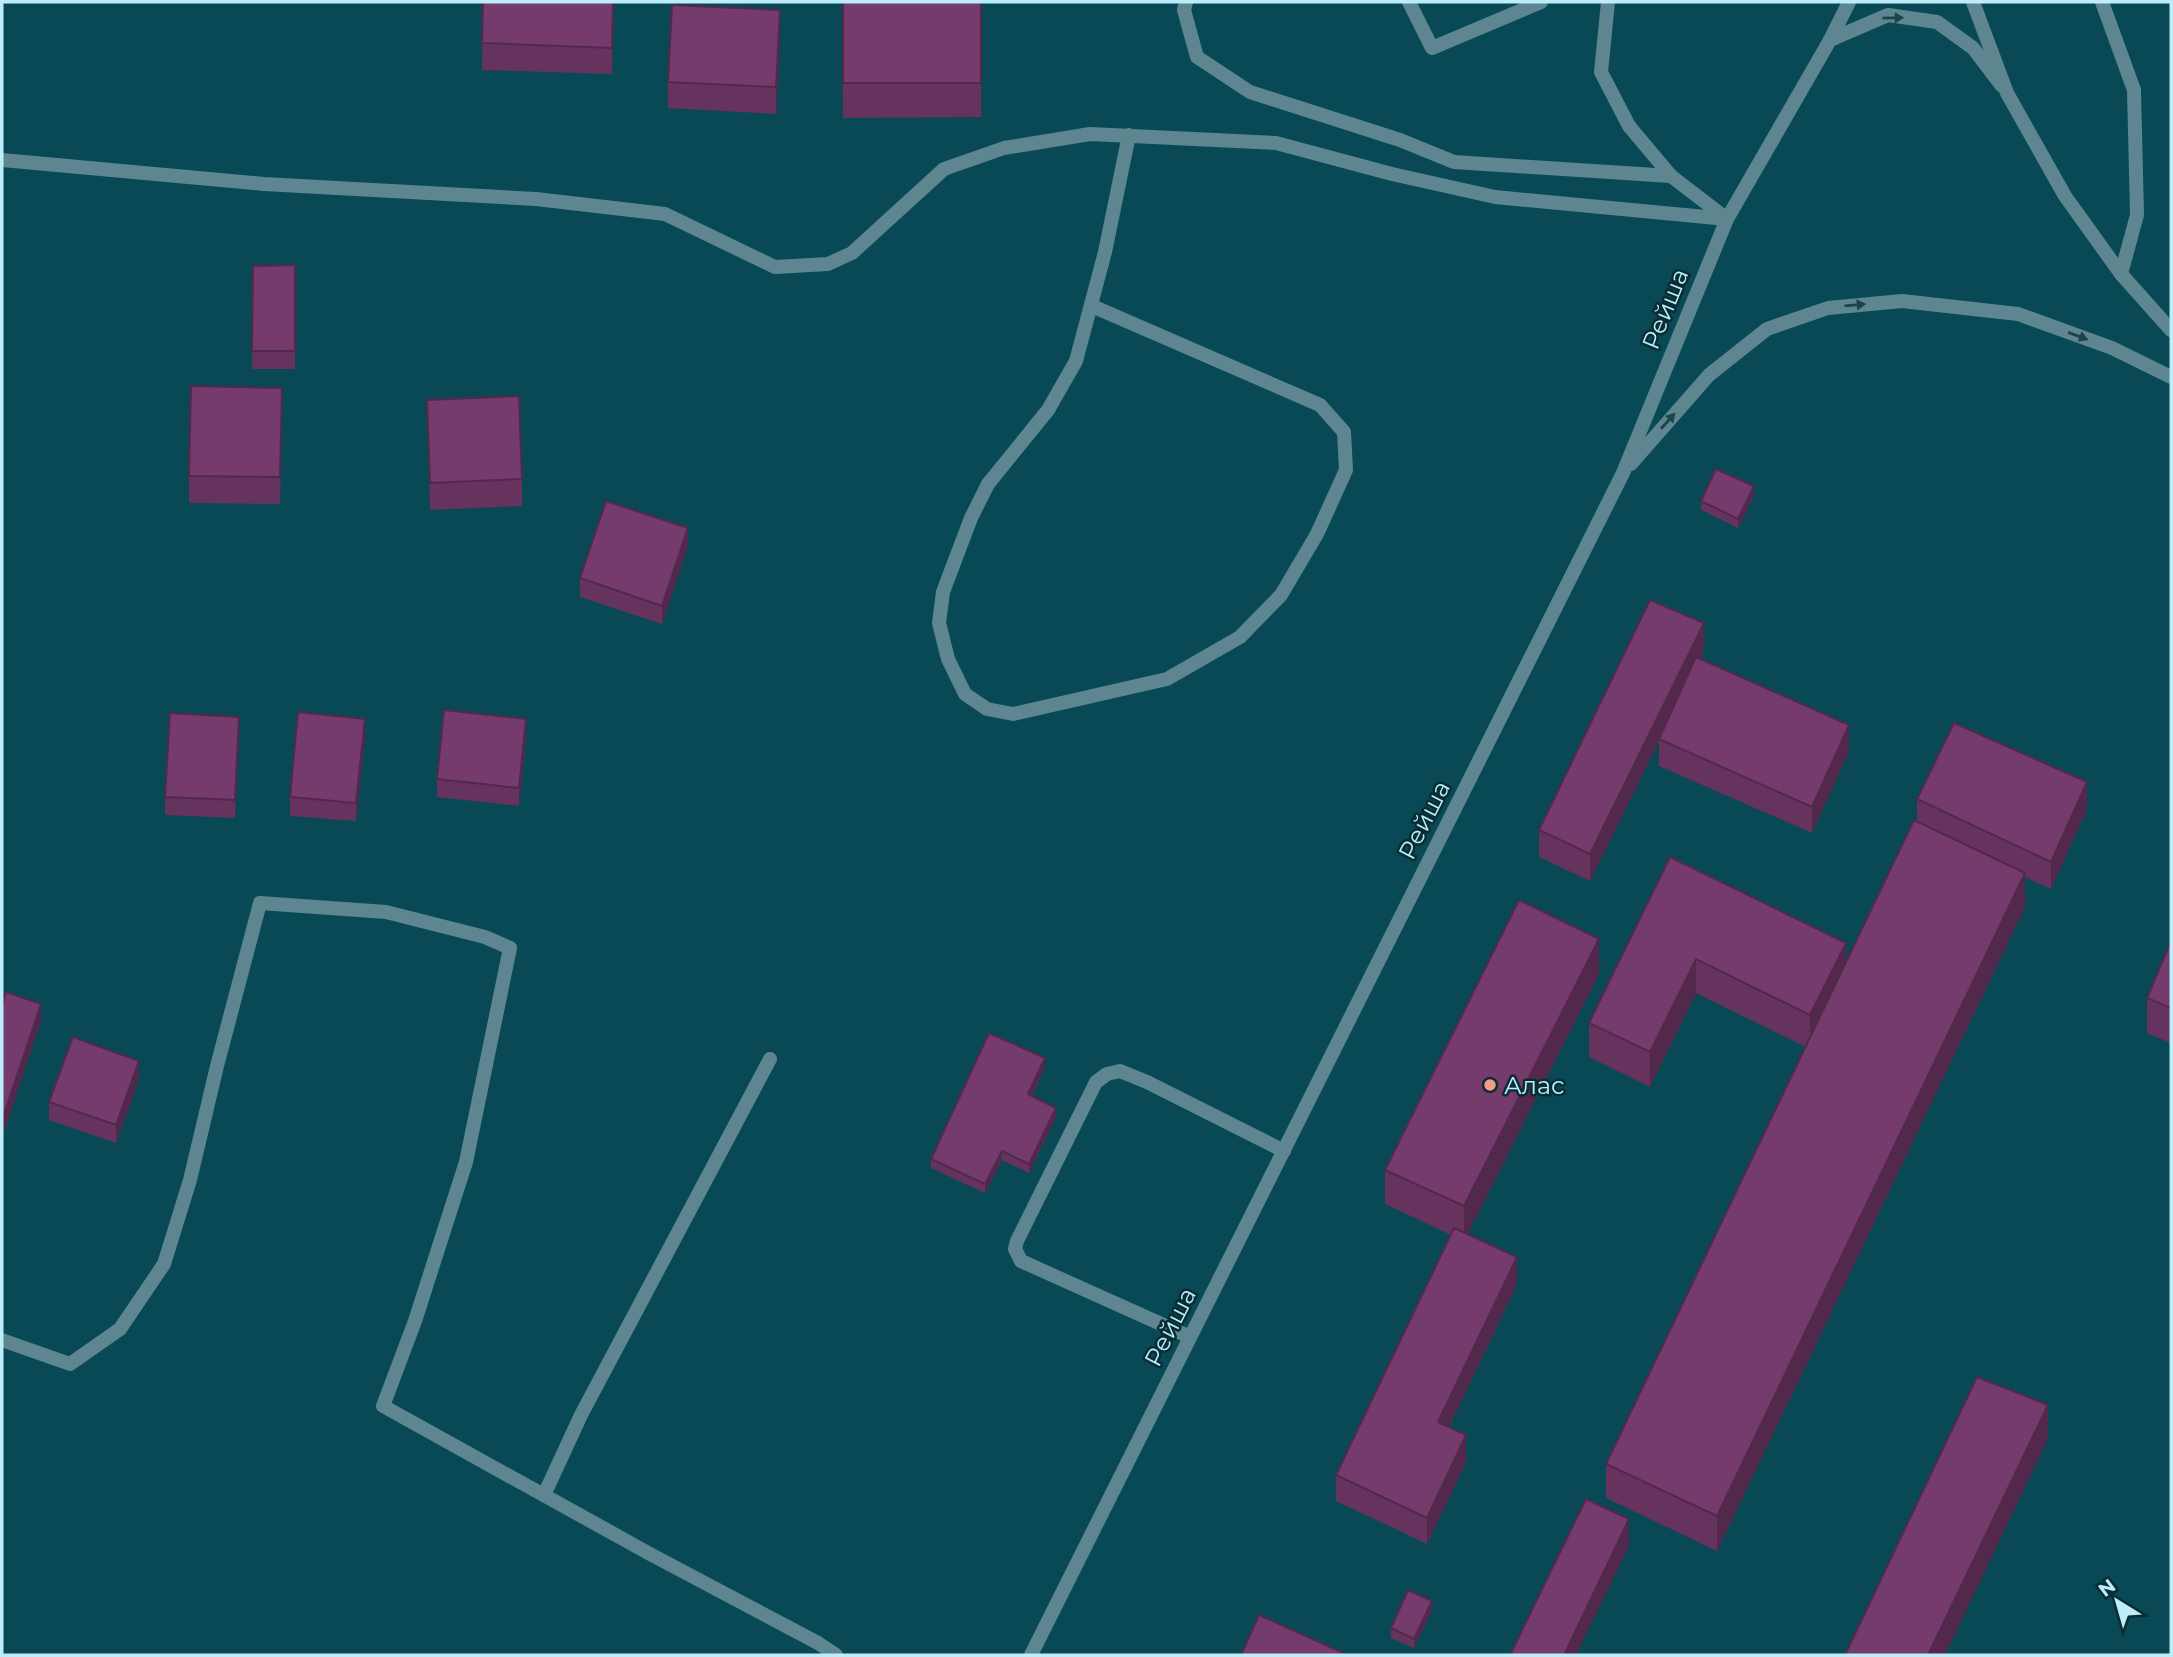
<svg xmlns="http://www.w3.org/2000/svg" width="2173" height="1657" viewBox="0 0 2173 1657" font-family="Montserrat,sans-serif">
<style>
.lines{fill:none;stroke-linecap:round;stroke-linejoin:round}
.service{stroke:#5e8690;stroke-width:14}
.minor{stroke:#5e8690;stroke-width:14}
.tertiary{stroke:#5e8690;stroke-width:14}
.wall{fill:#65335d}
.shaded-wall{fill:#52294c}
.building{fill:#753b6c;stroke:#52294c;stroke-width:2}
.oneway{fill:#1e434b}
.poi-dot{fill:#f49e8a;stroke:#092d34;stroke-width:2.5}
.labels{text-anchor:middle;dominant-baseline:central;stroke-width:5;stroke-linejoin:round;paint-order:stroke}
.street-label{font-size:24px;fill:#bdedf9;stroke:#092d34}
.poi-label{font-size:24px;fill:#bdedf9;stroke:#092d34;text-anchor:start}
</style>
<rect width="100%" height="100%" fill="#084955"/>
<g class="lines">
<g class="service">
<polyline points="1186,2 1184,10 1197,57 1250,92 1400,140 1454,162 1671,176"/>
<polyline points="1409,2 1432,48 1541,2"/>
<polyline points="1608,2 1601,72 1629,126 1671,176 1727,219"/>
<polyline points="2102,2 2134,90 2137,215 2121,274"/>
<polyline points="1092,306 1320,405 1344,432 1346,470 1317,534 1281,595 1240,637 1167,679 1013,714 987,709 965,694 948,659 939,623 943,592 971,518 988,484 1048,410 1076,361 1105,252 1129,135"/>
<polyline points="1190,1337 1021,1261 1015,1249 1017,1241 1096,1082 1107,1074 1120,1071 1147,1082 1284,1151"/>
<polyline points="2,1340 70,1364 120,1329 164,1264 190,1180 217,1066 260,903 386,912 485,937 510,948 466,1162 415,1321 383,1406 650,1554 818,1643 836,1655"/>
<polyline points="544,1495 581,1415 770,1059"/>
</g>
<g class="minor">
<polyline points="1830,40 1888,15 1937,22 1973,48 2002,86"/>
<polyline points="2,160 264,184 536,199 665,214 775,267 828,264 852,253 944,169 1004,148 1090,134 1276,143 1392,174 1495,197 1727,219"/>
<polyline points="1631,464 1709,375 1767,329 1828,308 1902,301 2018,314 2112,348 2171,377"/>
<polyline points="1031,1655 1623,473 1727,219 1830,40 1849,2"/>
</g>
<polyline class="tertiary" points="1973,2 2007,93 2065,196 2121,274 2171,330"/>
</g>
<g class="wall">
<polygon points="483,2 614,2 612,74 482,70"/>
<polygon points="842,2 981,2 981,117 843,118"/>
<polygon points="780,37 776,114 668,108 668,82"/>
<polygon points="295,265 295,369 252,369 253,266"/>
<polygon points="427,400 522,479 522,506 430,510"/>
<polygon points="282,415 280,504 189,503 189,476"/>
<polygon points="1754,496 1738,528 1701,510 1701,501"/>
<polygon points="688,546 662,624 580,597 580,578"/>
<polygon points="1704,650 1700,659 1849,751 1812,833 1659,766 1659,741 1590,881 1539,857 1539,830"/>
<polygon points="239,735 235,818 165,815 165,797"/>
<polygon points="365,737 356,821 290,816 290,797"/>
<polygon points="526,737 519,806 437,797 437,779"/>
<polygon points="1917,799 2087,809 2051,889 2025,877 2025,907 1717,1551 1606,1498 1606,1464 1806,1047 1696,993 1650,1087 1589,1057 1589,1023 1670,857 1846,963 1917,821"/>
<polygon points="2171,941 2171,1043 2147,1033 2147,998"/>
<polygon points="1599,974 1467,1234 1517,1284 1449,1427 1466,1462 1427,1544 1336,1501 1336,1475 1451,1235 1385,1204 1385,1170"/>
<polygon points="1045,1067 1032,1096 1056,1117 1029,1173 1002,1160 985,1193 931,1168 931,1159"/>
<polygon points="139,1079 116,1143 49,1120 49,1102"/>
<polygon points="1432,1610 1414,1648 1391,1638 1391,1628"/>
</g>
<g class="shaded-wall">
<polygon points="613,2 614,2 612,74 612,48"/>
<polygon points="780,10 780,37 776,114 776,87"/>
<polygon points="1754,486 1754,496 1738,528 1738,519"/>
<polygon points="688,528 688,546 662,624 662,606"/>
<polygon points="1704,623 1704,650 1590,881 1590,854"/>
<polygon points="239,717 239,735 235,818 235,800"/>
<polygon points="365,719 365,737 356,821 356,803"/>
<polygon points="526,719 526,737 519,806 519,788"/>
<polygon points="1849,725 1849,751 1812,833 1812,807"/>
<polygon points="2087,782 2087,809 2051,889 2051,862"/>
<polygon points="2025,873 2025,907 1717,1551 1717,1516"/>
<polygon points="1599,939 1599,974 1464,1241 1464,1206"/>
<polygon points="1846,943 1846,977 1810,1049 1810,1015"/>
<polygon points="1696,959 1696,993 1650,1087 1650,1052"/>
<polygon points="41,1004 41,1022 2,1138 2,1120"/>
<polygon points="1045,1058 1045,1067 1028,1104 1028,1094"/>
<polygon points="139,1061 139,1079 116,1143 116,1125"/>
<polygon points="1056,1108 1056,1117 1029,1173 1029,1164"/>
<polygon points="1002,1151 1002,1160 985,1193 985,1184"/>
<polygon points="1517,1257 1517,1284 1438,1449 1438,1422"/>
<polygon points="2048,1405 2048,1439 1945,1655 1928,1655"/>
<polygon points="1466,1435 1466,1462 1427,1544 1427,1518"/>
<polygon points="1629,1519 1629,1546 1576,1655 1564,1655"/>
<polygon points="1432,1601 1432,1610 1414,1648 1414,1639"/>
</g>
<g class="building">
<polygon points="483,2 613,2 612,48 482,43"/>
<rect x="843" y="2" width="138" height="81"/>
<polygon points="672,5 780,10 776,87 668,82"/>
<polygon points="295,265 295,351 252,351 253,266"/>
<polygon points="191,386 282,388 280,477 189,476"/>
<polygon points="519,396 522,479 430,483 427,400"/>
<polygon points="1716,469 1754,486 1738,519 1701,501"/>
<polygon points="606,501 688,528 662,606 580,578"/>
<polygon points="1650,600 1704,623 1590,854 1539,830"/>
<polygon points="1696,657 1849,725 1812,807 1659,739"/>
<polygon points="444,710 526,719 519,788 437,779"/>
<polygon points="298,712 365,719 356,803 290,797"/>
<polygon points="170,713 239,717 235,800 165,797"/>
<polygon points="1954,723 2087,782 2051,862 1917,799"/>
<polygon points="1914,820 2025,873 1717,1516 1606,1464"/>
<polygon points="1670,857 1846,943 1810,1015 1696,959 1650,1052 1589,1023"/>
<polygon points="1519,900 1599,939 1464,1206 1385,1170"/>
<polygon points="2171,941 2171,1008 2147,998"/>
<polygon points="6,992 41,1004 2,1120 2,1006"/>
<polygon points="989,1033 1045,1058 1028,1094 1056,1108 1029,1164 1002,1151 985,1184 931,1159"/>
<polygon points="73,1037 139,1061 116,1125 49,1102"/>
<polygon points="1454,1228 1517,1257 1438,1422 1466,1435 1427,1518 1336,1475"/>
<polygon points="1977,1377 2048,1405 1928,1655 1845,1655"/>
<polygon points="1586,1499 1629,1519 1564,1655 1510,1655"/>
<polygon points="1408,1590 1432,1601 1414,1639 1391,1628"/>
<polygon points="1259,1615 1348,1655 1241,1655"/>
</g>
<defs><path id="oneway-solid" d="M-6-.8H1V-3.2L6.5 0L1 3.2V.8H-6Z" transform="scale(1.75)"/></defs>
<g class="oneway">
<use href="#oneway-solid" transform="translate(1893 18) rotate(-1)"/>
<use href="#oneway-solid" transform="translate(1855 305) rotate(-5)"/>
<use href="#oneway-solid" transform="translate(2078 336) rotate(20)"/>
<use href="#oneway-solid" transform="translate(1668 421) rotate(-48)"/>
</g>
<circle class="poi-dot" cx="1490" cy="1085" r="7"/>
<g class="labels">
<g class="street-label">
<text transform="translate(1665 309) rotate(-68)">Рейша</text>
<text transform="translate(1424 820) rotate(-63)">Рейша</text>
<text transform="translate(1170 1327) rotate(-63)">Рейша</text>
</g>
<g class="poi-label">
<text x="1504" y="1085">Алас</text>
</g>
</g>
<rect width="2173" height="1657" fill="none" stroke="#bdedf9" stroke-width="7"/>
<g transform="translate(2117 1601) rotate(323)" stroke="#092d34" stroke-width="5" paint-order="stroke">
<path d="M0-5L12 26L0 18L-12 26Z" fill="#bdedf9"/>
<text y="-10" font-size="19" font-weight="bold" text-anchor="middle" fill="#bdedf9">N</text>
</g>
</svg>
